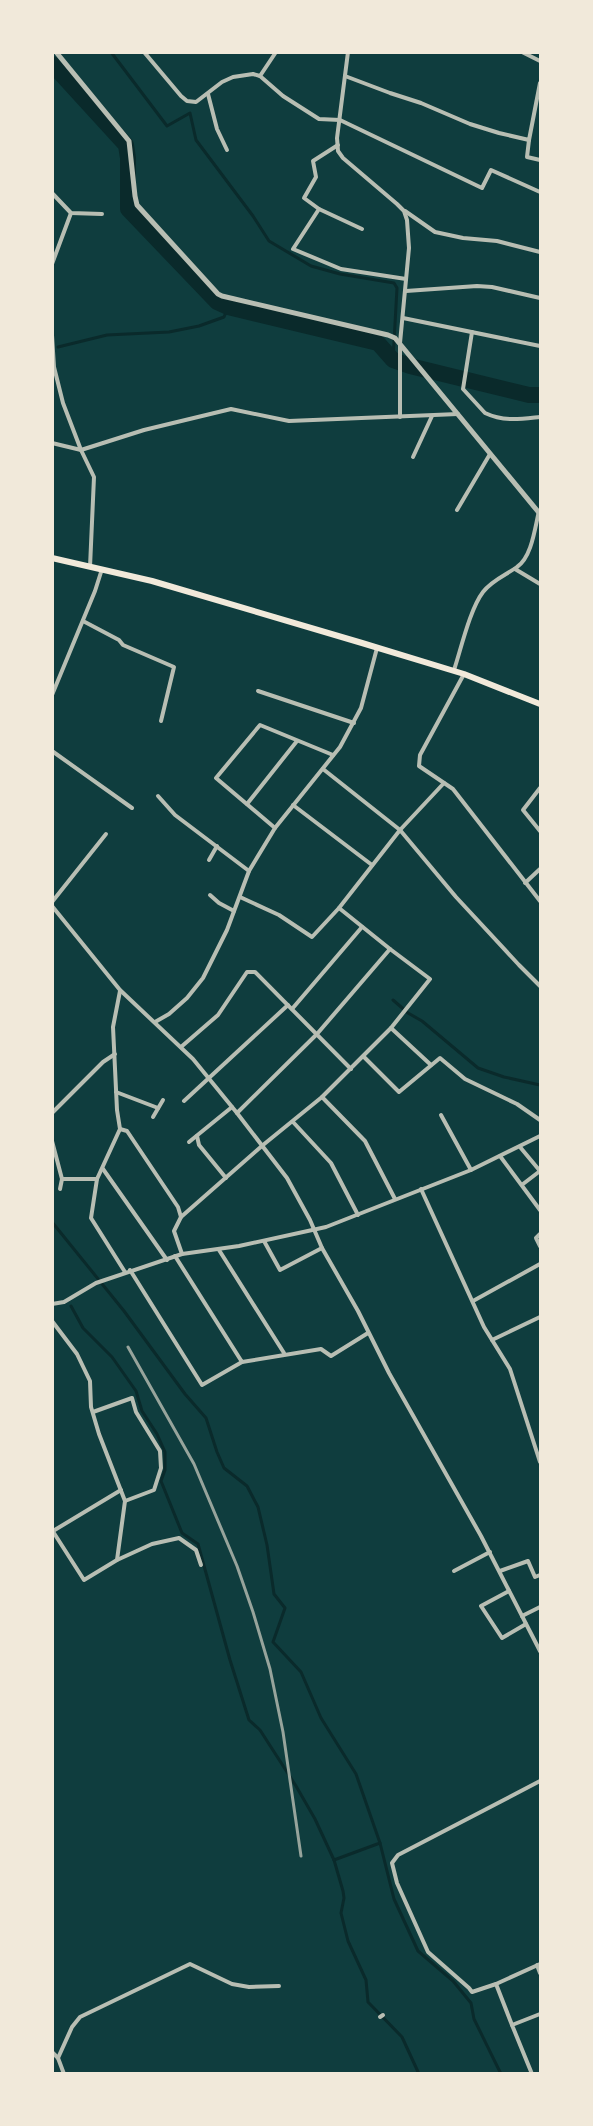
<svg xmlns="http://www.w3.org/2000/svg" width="593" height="2126" viewBox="0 0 593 2126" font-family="'DM Sans',sans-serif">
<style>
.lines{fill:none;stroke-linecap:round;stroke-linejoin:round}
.stream{stroke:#0a2a2b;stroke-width:3}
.river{stroke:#0a2a2b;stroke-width:16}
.minor{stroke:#b8beb3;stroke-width:4}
.tertiary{stroke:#b8beb3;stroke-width:5}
.secondary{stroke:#f1e9da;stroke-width:6}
.rail{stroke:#97a49c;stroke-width:3}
</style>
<rect width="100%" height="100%" fill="#0f3d3e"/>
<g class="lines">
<g class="stream">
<polyline points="111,52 167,126 190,113 196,140 253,216 269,241 311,266 340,274 394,283 397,288 393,360"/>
<polyline points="58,347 107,335 169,332 199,326 224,317 228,307"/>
<polyline points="393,1000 408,1013 422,1021 478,1068 504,1077 540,1085"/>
<polyline points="52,1222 124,1311 185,1394 206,1418 217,1452 224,1468 247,1486 258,1507 267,1545 274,1594 285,1608 273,1642 301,1672 321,1718 356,1774 380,1843 334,1860 343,1891 344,1898 341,1913 348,1941 366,1980 368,2002 402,2037 419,2074"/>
<polyline points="71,1306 83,1328 112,1357 136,1391 142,1411 157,1434 165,1452 165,1470 161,1481 182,1533 198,1544 230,1660 249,1720 260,1730 296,1786 315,1819 334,1860"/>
<polyline points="380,1843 394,1899 418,1951 453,1981 471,2003 474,2019 501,2074"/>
</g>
<polyline class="river" points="52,64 126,145 128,158 128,209 217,302 228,307 378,343 393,360 410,366 529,395 540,395"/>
<g class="minor">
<polyline points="144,52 181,96 187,101 196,102 222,82 233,77 253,74 260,76 283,96 319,119 340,120 482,188 491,170 540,192"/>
<polyline points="348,52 337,138 338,151 343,158 397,204 404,211 407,220 409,248 400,343 400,417"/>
<polyline points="522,52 540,61"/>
<polyline points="260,76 276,52"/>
<polyline points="345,76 390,93 421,103 470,124 499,133 529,140 540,83"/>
<polyline points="208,94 217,129 227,150"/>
<polyline points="529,140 527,157 540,160"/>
<polyline points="52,193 71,213 102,214"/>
<polyline points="319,209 304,198 316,177 313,161 338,145"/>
<polyline points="405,211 435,232 463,238 497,241 540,252"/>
<polyline points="362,229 319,209 293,249 341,269 406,279"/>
<polyline points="52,264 71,213"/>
<polyline points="406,291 477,286 492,287 540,298"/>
<polyline points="403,318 540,346"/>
<path d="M472,332L463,389L485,413C504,422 521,419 540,417"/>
<polyline points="52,335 54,367 63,403 81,450 94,477 90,567"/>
<polyline points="52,443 81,450 144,430 231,409 289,421 458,414"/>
<polyline points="413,457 432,416"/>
<polyline points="457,510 490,454"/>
<polyline points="515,569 540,584"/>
<polyline points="83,621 119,640 123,645 174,667 161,721"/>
<path d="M454,670C461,649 470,609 483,592C492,580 506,575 517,567C532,557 535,527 539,511"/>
<polyline points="464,674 420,755 419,766 453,789 540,901"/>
<polyline points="258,691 354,723"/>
<polyline points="52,695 95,591 102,569"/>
<polyline points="52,751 132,808"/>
<polyline points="323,769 400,830 456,897 519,965 540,986"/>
<polyline points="540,788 523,810 540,831"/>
<polyline points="158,796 175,815 249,871"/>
<polyline points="247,804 297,741"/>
<polyline points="293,805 372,865"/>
<polyline points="275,828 216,778 260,725 333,755"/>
<polyline points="209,860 217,846"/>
<polyline points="525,883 540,869"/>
<polyline points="210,895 219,903 234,911"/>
<polyline points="240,897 279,915 312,937 339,908 400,830 444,783"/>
<polyline points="52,902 106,834"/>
<polyline points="52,906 120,990 193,1059 237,1113 287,1178 310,1220 322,1248 358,1311 389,1373 481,1536 540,1651"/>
<polyline points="390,949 430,979 391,1028"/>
<polyline points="120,991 113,1027 117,1110 120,1129 97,1179 91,1218 125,1272"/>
<polyline points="292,1009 362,927"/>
<polyline points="155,1022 169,1014 187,998 203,978 227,930 249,871 275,828 340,747 361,708 377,648"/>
<polyline points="181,1047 218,1015 247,972 255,972 351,1069"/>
<polyline points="364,1057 399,1092 440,1058 465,1079 517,1104 540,1120"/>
<polyline points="116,1092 158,1108"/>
<polyline points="322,1097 365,1141 395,1199"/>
<polyline points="184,1101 288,1005"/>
<polyline points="52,1113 103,1062 115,1054"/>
<polyline points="237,1113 317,1034 390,949 339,908"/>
<polyline points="441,1115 471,1170"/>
<polyline points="153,1117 163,1100"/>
<polyline points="293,1122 331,1163 358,1215"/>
<polyline points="120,1129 127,1131 178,1207 181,1217"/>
<polyline points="197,1136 199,1145 226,1178"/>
<polyline points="52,1141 62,1179 60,1189"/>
<polyline points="189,1142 232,1107"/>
<polyline points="520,1147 540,1171 523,1184"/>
<polyline points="500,1156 540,1210"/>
<polyline points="103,1169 167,1260"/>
<polyline points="62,1179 97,1179"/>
<polyline points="421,1189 484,1327 510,1369 540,1462"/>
<polyline points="540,1234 536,1238 540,1246"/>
<polyline points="264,1241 280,1270 322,1248"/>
<polyline points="219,1250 284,1353"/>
<polyline points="182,1254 174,1231 181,1217 263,1145 322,1097 391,1028 431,1065"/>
<polyline points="175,1256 242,1362 321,1349 331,1356 368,1333"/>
<polyline points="130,1270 202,1385 242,1362"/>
<polyline points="473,1301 540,1264"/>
<polyline points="52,1304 64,1302 96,1283 182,1254 239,1246 326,1227 471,1170 540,1136"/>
<polyline points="52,1321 77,1354 90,1381 91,1407 99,1434 125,1501 117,1560 84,1580 52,1530"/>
<polyline points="492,1340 540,1317"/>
<polyline points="93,1412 132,1398 136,1412 160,1451 161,1468 154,1490 125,1501"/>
<polyline points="53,1531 121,1490"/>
<polyline points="117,1560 152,1544 179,1538 196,1550 201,1565"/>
<polyline points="454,1571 490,1552"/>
<polyline points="500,1571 528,1561 535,1577 540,1575"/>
<polyline points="509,1591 481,1606 502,1638 526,1624"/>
<polyline points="522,1616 540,1607"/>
<polyline points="540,1781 398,1855 392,1863 397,1883 428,1952 469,1988 472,1992 496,1984 540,1964"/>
<polyline points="537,1965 540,1973"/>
<polyline points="496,1984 512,2025"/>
<polyline points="380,2017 383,2015"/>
<polyline points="52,2052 58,2058 64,2074"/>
<polyline points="58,2058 72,2027 80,2017 190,1964 232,1984 249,1987 279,1986"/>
<polyline points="532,2074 512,2025 540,2014"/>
</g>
<polyline class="tertiary" points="56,52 129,141 135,196 137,205 218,294 222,296 388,335 395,338 540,514"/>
<polyline class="secondary" points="52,558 152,581 362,643 464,674 540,704"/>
<polyline class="rail" points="128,1347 194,1464 237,1566 253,1612 270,1669 283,1732 301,1856"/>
</g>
<rect width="593" height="2126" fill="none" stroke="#f1e9da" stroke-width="108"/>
</svg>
